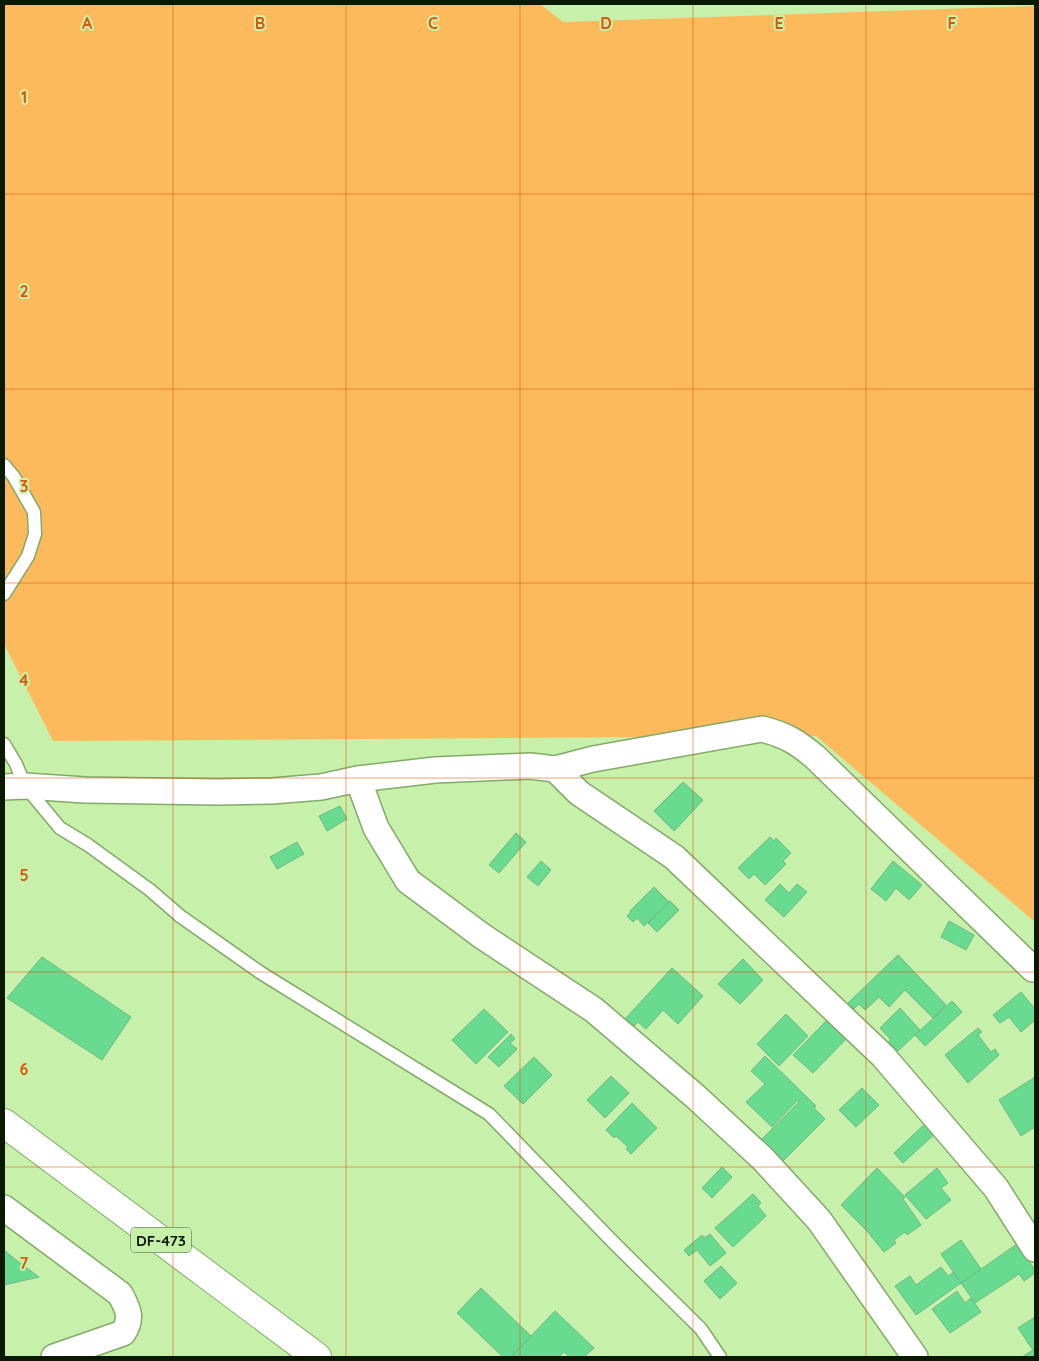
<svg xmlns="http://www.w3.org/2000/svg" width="1039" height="1361" viewBox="0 0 1039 1361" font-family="Quicksand,sans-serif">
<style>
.green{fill:#fdba5d}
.building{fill:#69db91;stroke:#6fb785}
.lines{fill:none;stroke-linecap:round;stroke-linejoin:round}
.service-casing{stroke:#83a967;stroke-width:15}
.minor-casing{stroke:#83a967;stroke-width:28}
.primary-casing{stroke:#83a967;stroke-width:30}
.service{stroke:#fff;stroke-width:12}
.minor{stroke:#fff;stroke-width:25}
.primary{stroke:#fff;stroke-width:28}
.grid{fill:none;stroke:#dd560b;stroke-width:1;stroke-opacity:0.55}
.labels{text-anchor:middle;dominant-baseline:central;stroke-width:4;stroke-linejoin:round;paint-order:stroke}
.shield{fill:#c7f1ab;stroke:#435a34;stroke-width:1}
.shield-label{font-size:15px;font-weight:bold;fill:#0b1901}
.grid-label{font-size:16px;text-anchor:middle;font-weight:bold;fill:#dd560b;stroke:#c7f1ab;stroke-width:4;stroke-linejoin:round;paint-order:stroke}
</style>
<rect width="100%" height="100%" fill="#c7f1ab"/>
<polygon class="green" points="4,4 540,4 563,22 1035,6 1035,922 816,736 53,741 4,644"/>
<g class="building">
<polygon points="683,782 703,800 674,831 654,811"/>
<polygon points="340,806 347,819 327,831 319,816"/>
<polygon points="516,833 526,842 499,873 489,865"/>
<polygon points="770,837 774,841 776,838 791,853 783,861 786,864 765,885 754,874 749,879 738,868"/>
<polygon points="297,842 304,854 277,869 270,857"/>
<polygon points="541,861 551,870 538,886 527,877"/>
<polygon points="893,861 922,885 909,900 896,888 886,901 871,889"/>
<polygon points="780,884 789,893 797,884 807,892 784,917 765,900"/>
<polygon points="654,887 669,902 644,926 637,918 633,922 627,916 631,912 630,911"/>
<polygon points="670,901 679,910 657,932 648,923"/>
<polygon points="949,921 974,935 966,950 941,937"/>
<polygon points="898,955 946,1005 933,1018 905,990 889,1007 879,997 865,1010 859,1004 854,1009 848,1003"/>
<polygon points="42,957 131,1017 102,1060 7,998"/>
<polygon points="743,959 763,980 740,1004 718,984"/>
<polygon points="672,968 703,996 678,1024 663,1010 646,1029 638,1022 634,1026 625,1019"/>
<polygon points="1021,992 1035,1009 1035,1020 1021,1032 1009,1017 1000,1023 993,1015"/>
<polygon points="952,1001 962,1012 925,1046 915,1035"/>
<polygon points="900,1008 920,1030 898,1051 888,1042 891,1040 880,1028"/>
<polygon points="484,1009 508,1032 476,1064 452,1040"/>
<polygon points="786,1014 808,1036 779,1066 757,1044"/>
<polygon points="828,1019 848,1037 813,1073 793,1055"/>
<polygon points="978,1028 982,1032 978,1035 991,1052 995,1049 999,1055 968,1083 945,1055"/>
<polygon points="511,1034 515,1039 510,1043 517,1049 499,1067 488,1057"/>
<polygon points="765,1056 816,1106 814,1108 825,1119 780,1164 758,1143 799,1102 798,1100 772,1127 746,1102 765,1084 751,1071"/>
<polygon points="534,1057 552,1075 523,1104 504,1086"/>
<polygon points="611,1076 629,1093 605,1118 587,1100"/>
<polygon points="1035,1077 1035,1127 1021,1136 999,1100"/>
<polygon points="862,1088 879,1105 856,1127 839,1110"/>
<polygon points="632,1103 657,1128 631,1154 626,1149 628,1147 616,1136 614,1138 606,1130"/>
<polygon points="928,1121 938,1131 903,1163 894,1153"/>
<polygon points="722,1167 732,1177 712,1198 702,1188"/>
<polygon points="877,1168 905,1197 903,1199 921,1225 907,1235 905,1232 894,1240 896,1243 884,1252 867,1231 841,1205"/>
<polygon points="937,1168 948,1183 941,1188 951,1200 926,1219 905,1195"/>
<polygon points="753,1194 761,1203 758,1206 766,1216 733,1247 715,1228"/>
<polygon points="710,1234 726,1253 710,1266 697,1250 689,1256 684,1250 702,1235 704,1238"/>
<polygon points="961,1240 981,1269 961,1283 941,1254"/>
<polygon points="1017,1244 1035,1270 1035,1273 1024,1281 1019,1274 975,1303 961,1283"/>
<polygon points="4,1250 16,1260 39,1277 4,1285"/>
<polygon points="721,1266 737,1283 720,1299 704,1281"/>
<polygon points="941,1267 948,1276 954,1272 961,1283 916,1315 895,1286 910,1276 916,1285"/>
<polygon points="481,1288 531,1336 511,1357 503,1357 457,1313"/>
<polygon points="957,1291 965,1303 971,1298 981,1312 950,1333 932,1309"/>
<polygon points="555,1311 594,1348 584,1357 570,1357 564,1352 559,1357 511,1357"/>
<polygon points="1035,1317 1035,1357 1022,1357 1033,1350 1018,1328"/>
</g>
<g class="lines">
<defs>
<g id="service">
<polyline points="4,465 14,477 34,512 35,534 28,556 4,594"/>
<polyline points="4,744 16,764 25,786 60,828 88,845 150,890 180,916 261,973 489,1114 614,1243 701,1329 720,1357"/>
</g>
<g id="minor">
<polyline points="555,769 579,793 674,857 883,1056 996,1188 1035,1249"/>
<polyline points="358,779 376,828 408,881 482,936 594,1010 696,1097 763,1159 819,1220 915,1357"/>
<path d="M4,787L25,786L85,790L218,792L272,791L321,787L358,779L435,770L530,766L555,769L593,759L762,729C786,735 797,742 815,757L1033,969"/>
<path d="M4,1208L120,1294C128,1309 133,1318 123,1333L54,1357"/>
</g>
<polyline id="primary" points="4,1123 317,1357"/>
</defs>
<use href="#service" class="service-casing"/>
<use href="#minor" class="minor-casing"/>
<use href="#primary" class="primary-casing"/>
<use href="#service" class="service"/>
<use href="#minor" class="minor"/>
<use href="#primary" class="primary"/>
</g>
<path class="grid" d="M173,4V1357M346,4V1357M520,4V1357M693,4V1357M866,4V1357M4,194H1035M4,389H1035M4,583H1035M4,778H1035M4,972H1035M4,1167H1035"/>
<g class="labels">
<rect class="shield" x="131" y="1227.5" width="60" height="25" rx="4"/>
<g class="shield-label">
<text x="161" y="1240">DF-473</text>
</g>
</g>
<g class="grid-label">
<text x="87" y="29">A</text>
<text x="260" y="29">B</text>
<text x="433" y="29">C</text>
<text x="606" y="29">D</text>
<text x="779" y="29">E</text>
<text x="952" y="29">F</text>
<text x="24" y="103">1</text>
<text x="24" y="297">2</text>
<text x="24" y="492">3</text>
<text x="24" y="686">4</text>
<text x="24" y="881">5</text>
<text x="24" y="1075">6</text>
<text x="24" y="1269">7</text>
</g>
<rect width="1039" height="1361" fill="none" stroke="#0b1901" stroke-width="10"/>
</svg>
